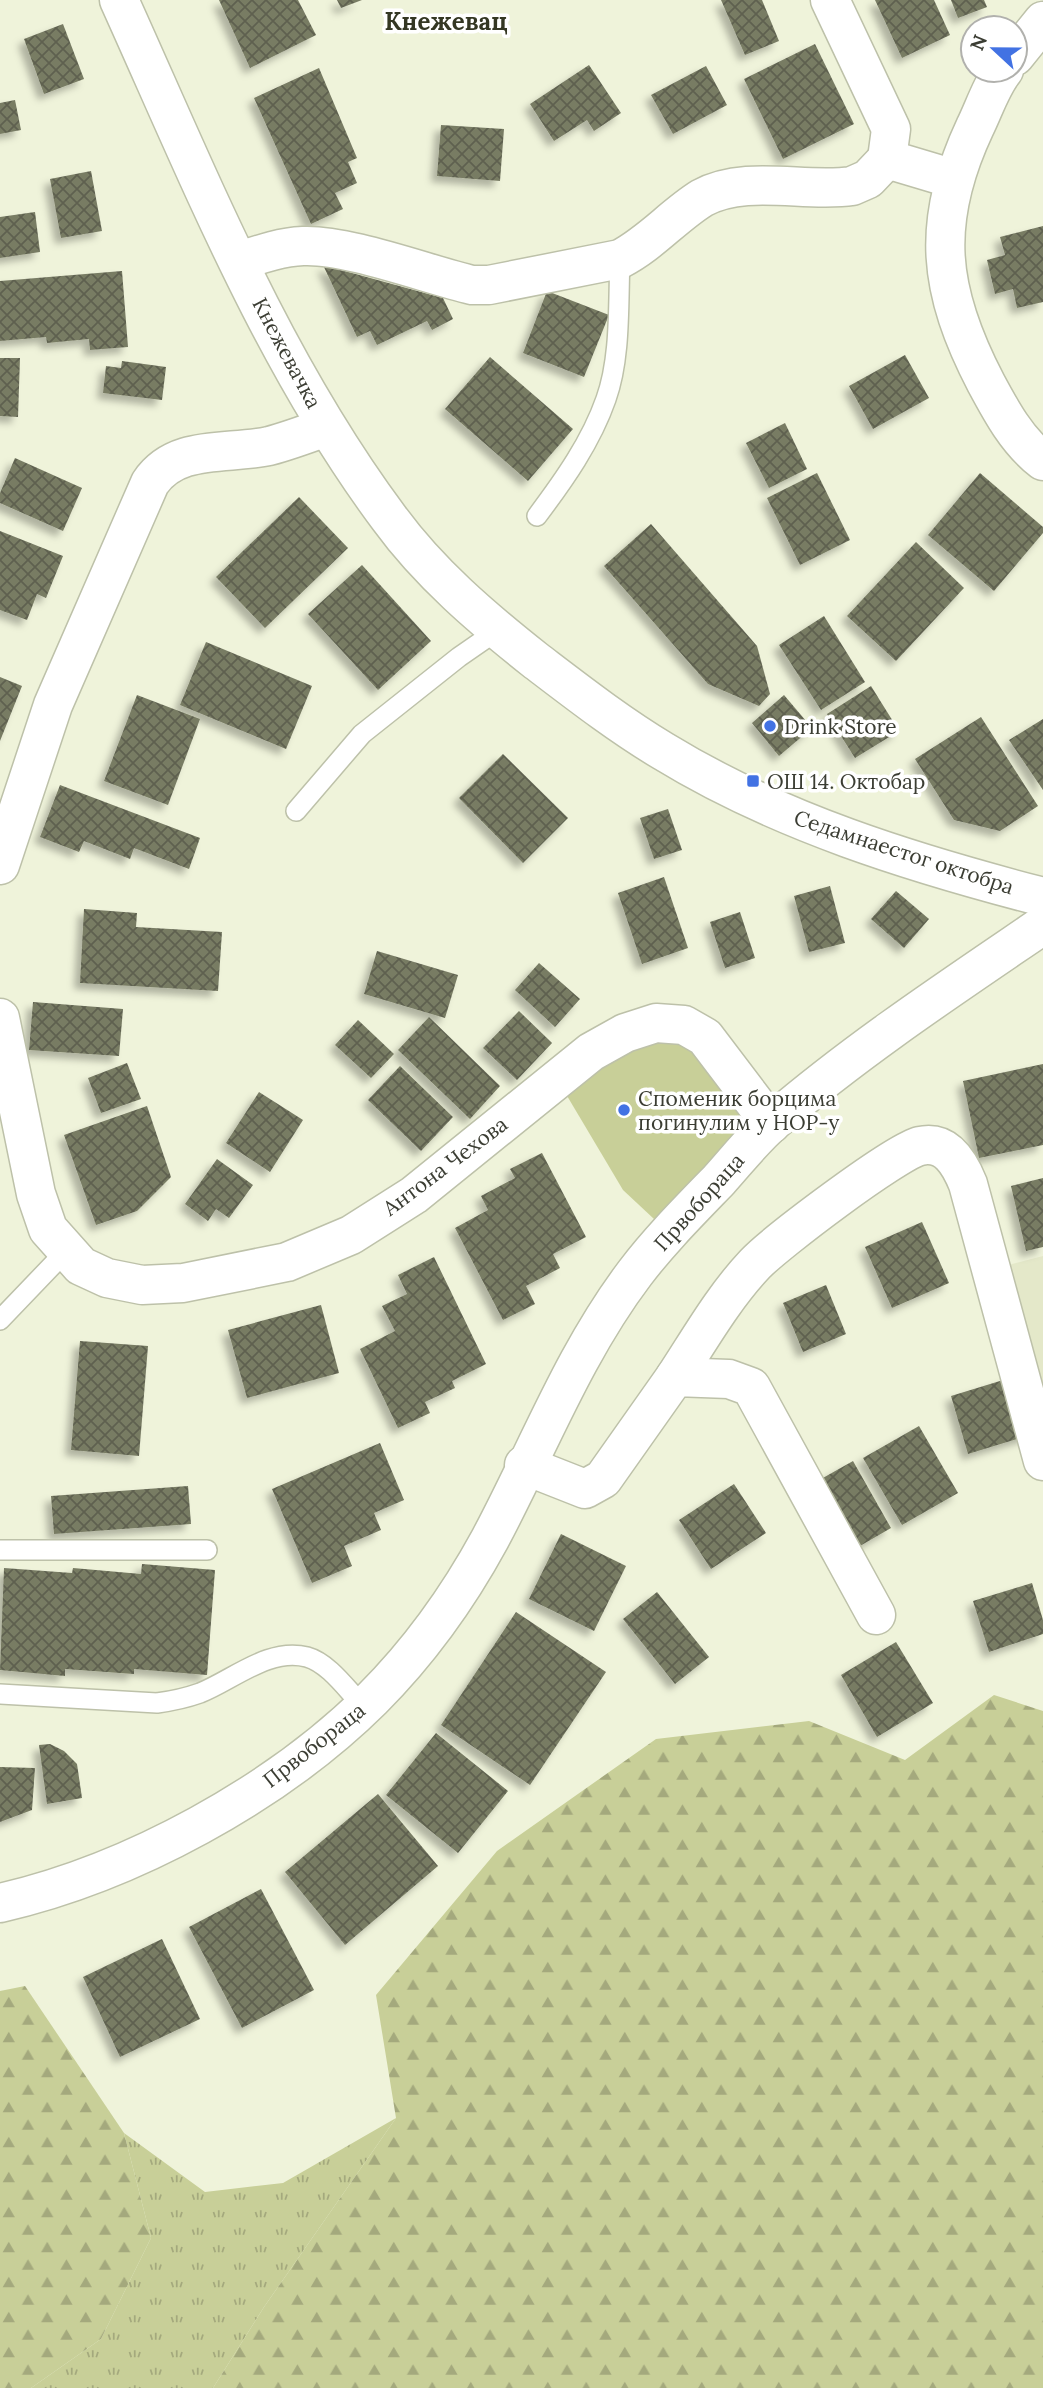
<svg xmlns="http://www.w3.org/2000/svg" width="1043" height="2388" viewBox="0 0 1043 2388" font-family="Lora,serif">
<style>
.built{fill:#e4e8c9}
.grass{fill:url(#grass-tufts)}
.forest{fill:url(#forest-firs)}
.green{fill:#c8cf98}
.building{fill:url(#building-cross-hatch);filter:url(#shadow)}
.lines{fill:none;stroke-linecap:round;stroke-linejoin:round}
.lane-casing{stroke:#bdc1a9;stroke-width:22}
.street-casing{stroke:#bdc1a9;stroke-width:41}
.secondary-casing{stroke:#bdc1a9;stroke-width:41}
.lane{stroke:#fff;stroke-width:19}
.street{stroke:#fff;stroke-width:38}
.secondary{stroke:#fff;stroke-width:38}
.poi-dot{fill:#4272e3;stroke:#fff;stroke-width:2.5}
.labels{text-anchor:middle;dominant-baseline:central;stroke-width:7;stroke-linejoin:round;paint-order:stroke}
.street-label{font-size:21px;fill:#3b3d33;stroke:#fff}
.poi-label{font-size:21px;fill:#3b3d33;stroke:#fff;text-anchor:start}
.quarter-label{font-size:24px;font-weight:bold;fill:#343723;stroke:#fff}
</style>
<defs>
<pattern id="grass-tufts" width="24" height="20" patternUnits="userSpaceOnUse" patternTransform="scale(1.75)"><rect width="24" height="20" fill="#c8cf98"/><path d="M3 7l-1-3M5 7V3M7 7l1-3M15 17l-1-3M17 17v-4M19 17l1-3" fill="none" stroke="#a4a97d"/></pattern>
<pattern id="forest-firs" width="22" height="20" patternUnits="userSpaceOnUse" patternTransform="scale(1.75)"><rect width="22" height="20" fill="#c8cf98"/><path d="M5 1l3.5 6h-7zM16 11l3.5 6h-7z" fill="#a4a97d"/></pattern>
<pattern id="building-cross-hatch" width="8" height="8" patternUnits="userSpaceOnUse" patternTransform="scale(1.75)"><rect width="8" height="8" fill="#787b64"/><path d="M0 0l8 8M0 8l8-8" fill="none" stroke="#5e614f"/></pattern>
<filter id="shadow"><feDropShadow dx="-6" dy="6" stdDeviation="3.5" flood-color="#0004"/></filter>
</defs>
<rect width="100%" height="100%" fill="#eff3da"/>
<polygon class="built" points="1043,1256 1043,1399 1004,1266"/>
<polygon class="grass" points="396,2118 264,2307 213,2388 31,2388 101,2339 151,2238 124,2133 205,2192 283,2183"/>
<g class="forest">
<polygon points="994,1695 1043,1711 1043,2388 213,2388 264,2307 396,2118 376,1995 497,1851 656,1739 809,1721 905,1760"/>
<polygon points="25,1986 124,2133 151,2238 101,2339 31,2388 0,2388 0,1991"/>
</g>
<polygon class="green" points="671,1024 770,1124 669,1233 623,1190 557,1079"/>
<g class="building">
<polygon points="219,0 298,0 316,35 250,68"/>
<polygon points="337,0 362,0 341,8"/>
<polygon points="721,0 762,0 779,41 745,55"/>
<polygon points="875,0 934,0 950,35 902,58"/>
<polygon points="951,0 984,0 987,7 958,18"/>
<polygon points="63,24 84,79 44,94 24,39"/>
<polygon points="815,44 854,124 783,159 744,79"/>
<polygon points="589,65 621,113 594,131 587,120 554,141 530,104"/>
<polygon points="706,66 727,105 673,134 651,95"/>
<polygon points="319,68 357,158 348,162 357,183 335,193 343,209 311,224 254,98"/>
<polygon points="15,100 21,130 0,134 0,103"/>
<polygon points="441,125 504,129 500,181 437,176"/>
<polygon points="91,171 102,231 61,238 50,179"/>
<polygon points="35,212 40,252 0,258 0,217"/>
<polygon points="1043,226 1043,302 1017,308 1013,289 995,294 987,260 1005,255 1000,237"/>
<polygon points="323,265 443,298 453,319 432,330 427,321 377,345 370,331 357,337"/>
<polygon points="122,271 128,347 90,350 89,339 47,343 46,337 0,341 0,281"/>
<polygon points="547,291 609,315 584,377 523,353"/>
<polygon points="905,355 929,398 873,429 849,386"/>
<polygon points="490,357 573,429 528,481 445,409"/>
<polygon points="0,358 20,358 18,417 0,416"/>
<polygon points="122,361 166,367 162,400 103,393 106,366 121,368"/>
<polygon points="785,423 807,469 769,488 746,443"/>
<polygon points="15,458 82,488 63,531 0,503 0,493"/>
<polygon points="817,473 850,540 800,565 767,498"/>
<polygon points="980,473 1043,527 1043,533 994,591 928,535"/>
<polygon points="299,497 348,548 265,628 216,577"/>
<polygon points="651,524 757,646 770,694 759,706 708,684 604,566"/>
<polygon points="0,531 63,556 46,598 37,594 27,620 0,610"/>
<polygon points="916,542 964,588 896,661 847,616"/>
<polygon points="362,565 431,641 378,690 308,614"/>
<polygon points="824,616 865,682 821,710 779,645"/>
<polygon points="206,642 312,686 286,749 180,705"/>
<polygon points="0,677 22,686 0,741"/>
<polygon points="871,686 899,731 855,758 827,714"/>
<polygon points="137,695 200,719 168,805 104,781"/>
<polygon points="784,695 812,728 779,756 752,723"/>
<polygon points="981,717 1038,806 1000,831 954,820 915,759"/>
<polygon points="1043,719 1043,790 1009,740"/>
<polygon points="503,754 568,818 523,863 459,798"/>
<polygon points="60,785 200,838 189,869 134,848 130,859 84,841 79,852 40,837"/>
<polygon points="668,809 682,850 654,859 640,818"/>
<polygon points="664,877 688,948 642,964 618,893"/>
<polygon points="830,886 845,943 809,952 794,896"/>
<polygon points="896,891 929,919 904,948 871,919"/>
<polygon points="84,909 137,913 136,927 222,932 218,991 80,983"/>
<polygon points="740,912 755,958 725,968 710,922"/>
<polygon points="377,951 458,975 445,1018 364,994"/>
<polygon points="539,963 580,999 555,1027 515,990"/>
<polygon points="33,1002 123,1009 119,1056 29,1050"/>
<polygon points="519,1011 552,1043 517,1080 483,1048"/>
<polygon points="429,1017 500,1086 470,1119 398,1050"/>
<polygon points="358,1020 394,1054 371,1078 335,1045"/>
<polygon points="127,1063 141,1099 101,1113 88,1078"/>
<polygon points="1043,1064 1043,1145 979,1158 963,1081"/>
<polygon points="400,1066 453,1117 421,1151 368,1100"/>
<polygon points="259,1092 303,1120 270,1172 226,1143"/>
<polygon points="147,1106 171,1177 137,1211 96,1225 64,1135"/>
<polygon points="542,1153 586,1237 553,1254 560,1268 526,1286 535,1304 503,1320 455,1228 488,1210 481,1196 515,1178 510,1169"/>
<polygon points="217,1159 253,1185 229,1218 216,1209 208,1221 185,1204"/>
<polygon points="1043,1178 1043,1247 1026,1251 1011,1186"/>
<polygon points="922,1222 949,1283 892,1308 865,1247"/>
<polygon points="434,1257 486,1364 452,1381 455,1388 425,1402 430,1413 398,1428 360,1349 395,1331 382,1306 407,1294 398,1275"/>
<polygon points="826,1285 846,1334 803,1352 783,1303"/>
<polygon points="321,1305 339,1373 247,1398 228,1330"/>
<polygon points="80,1341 148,1346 139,1456 71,1450"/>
<polygon points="1013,1377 1030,1435 968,1454 951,1396"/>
<polygon points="919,1426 958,1493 902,1525 863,1458"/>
<polygon points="380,1443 404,1500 374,1513 381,1530 344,1546 352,1566 312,1583 272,1489"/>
<polygon points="853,1461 891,1528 853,1550 814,1483"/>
<polygon points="734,1484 766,1533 711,1569 679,1520"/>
<polygon points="188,1486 191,1524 54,1534 51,1496"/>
<polygon points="561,1534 626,1566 594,1631 529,1599"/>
<polygon points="142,1564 215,1570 207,1675 134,1669 134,1674 65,1669 65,1676 0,1670 4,1568 72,1573 73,1568 141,1574"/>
<polygon points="1032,1583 1043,1620 1043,1634 989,1652 973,1601"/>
<polygon points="657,1592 709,1657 675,1684 623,1619"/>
<polygon points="516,1612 606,1672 530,1785 441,1725"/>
<polygon points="896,1642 933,1703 877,1737 841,1675"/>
<polygon points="436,1733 508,1791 458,1853 386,1795"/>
<polygon points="50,1744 64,1751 77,1764 82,1798 47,1804 39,1745"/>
<polygon points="0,1767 35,1768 32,1810 0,1822"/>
<polygon points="378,1794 438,1866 345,1945 285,1872"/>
<polygon points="261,1889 314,1990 242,2028 189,1927"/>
<polygon points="162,1939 200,2019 120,2057 83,1977"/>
</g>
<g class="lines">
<defs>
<g id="lane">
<path d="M537,516C564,480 591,442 606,399C621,357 618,304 620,259"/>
<polyline points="296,811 362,734 459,657 498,630"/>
<polyline points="0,1320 66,1251"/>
<polyline points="0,1550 207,1550"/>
<path d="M0,1694L157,1703C172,1701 186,1698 200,1693C233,1680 269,1647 307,1657C329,1663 348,1691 364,1707"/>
</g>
<g id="street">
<polyline points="830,0 891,129 887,159 954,179"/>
<polyline points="1015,56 1043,21"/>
<path d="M1004,70C991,86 984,109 975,127C930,223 938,291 986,383C1001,411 1017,441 1043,461"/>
<path d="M240,261C261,254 281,247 303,246C347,244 426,274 472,285H489L620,259C651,243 673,216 702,198C746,174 805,193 852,186L868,179L887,159"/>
<path d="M0,865L53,705L150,483C176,444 227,455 269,446C288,441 307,434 326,427"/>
<polyline points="0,1018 36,1194 48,1229 81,1266 107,1278 142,1285 183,1283 287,1262 351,1235 414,1195 591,1052 625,1033 656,1023 684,1025 705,1037 771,1124"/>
<path d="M675,1377C700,1339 723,1298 755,1264C775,1243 895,1152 920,1146C947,1140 960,1164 968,1184L1043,1461"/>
<polyline points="524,1465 585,1489 603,1479 675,1377 729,1379 751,1387 876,1615"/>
</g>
<g id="secondary">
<path d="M119,0C199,177 272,361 389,518C429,573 482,618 535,660C577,692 618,724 663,751C779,822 912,863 1043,897"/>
<path d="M0,1903C131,1873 276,1794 372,1699C418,1653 459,1596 490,1539C538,1449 573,1355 635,1273C660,1240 690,1210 719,1180C737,1160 754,1138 774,1121C858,1049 952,987 1043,925"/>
</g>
</defs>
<use href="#lane" class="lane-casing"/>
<use href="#street" class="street-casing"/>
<use href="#secondary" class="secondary-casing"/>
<use href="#lane" class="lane"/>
<use href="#street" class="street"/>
<use href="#secondary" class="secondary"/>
</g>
<g class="poi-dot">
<circle cx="770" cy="726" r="7"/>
<rect x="746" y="774" width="14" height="14" rx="3.5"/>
<circle cx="624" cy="1110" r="7"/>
</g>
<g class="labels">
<g class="street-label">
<text transform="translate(287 353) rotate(62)">Кнежевачка</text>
<text transform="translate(904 852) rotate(18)">Седамнаестог октобра</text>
<text transform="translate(445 1166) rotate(-37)">Антона Чехова</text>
<text transform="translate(699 1202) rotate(-48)">Првобораца</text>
<text transform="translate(314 1745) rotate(-38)">Првобораца</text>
</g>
<g class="poi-label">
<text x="784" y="726">Drink Store</text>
<text x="767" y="781">ОШ 14. Октобар</text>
<text x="638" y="1098">Споменик борцима<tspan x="638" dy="24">погинулим у НОР-у</tspan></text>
</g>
<g class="quarter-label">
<text x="446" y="21">Кнежевац</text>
</g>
</g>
<g transform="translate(994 49) rotate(292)"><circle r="33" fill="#ffffff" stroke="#b1b1ad" stroke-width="2"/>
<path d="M0-5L12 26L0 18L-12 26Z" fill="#4272e3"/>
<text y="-10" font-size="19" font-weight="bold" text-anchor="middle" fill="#3b3d33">N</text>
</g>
</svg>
